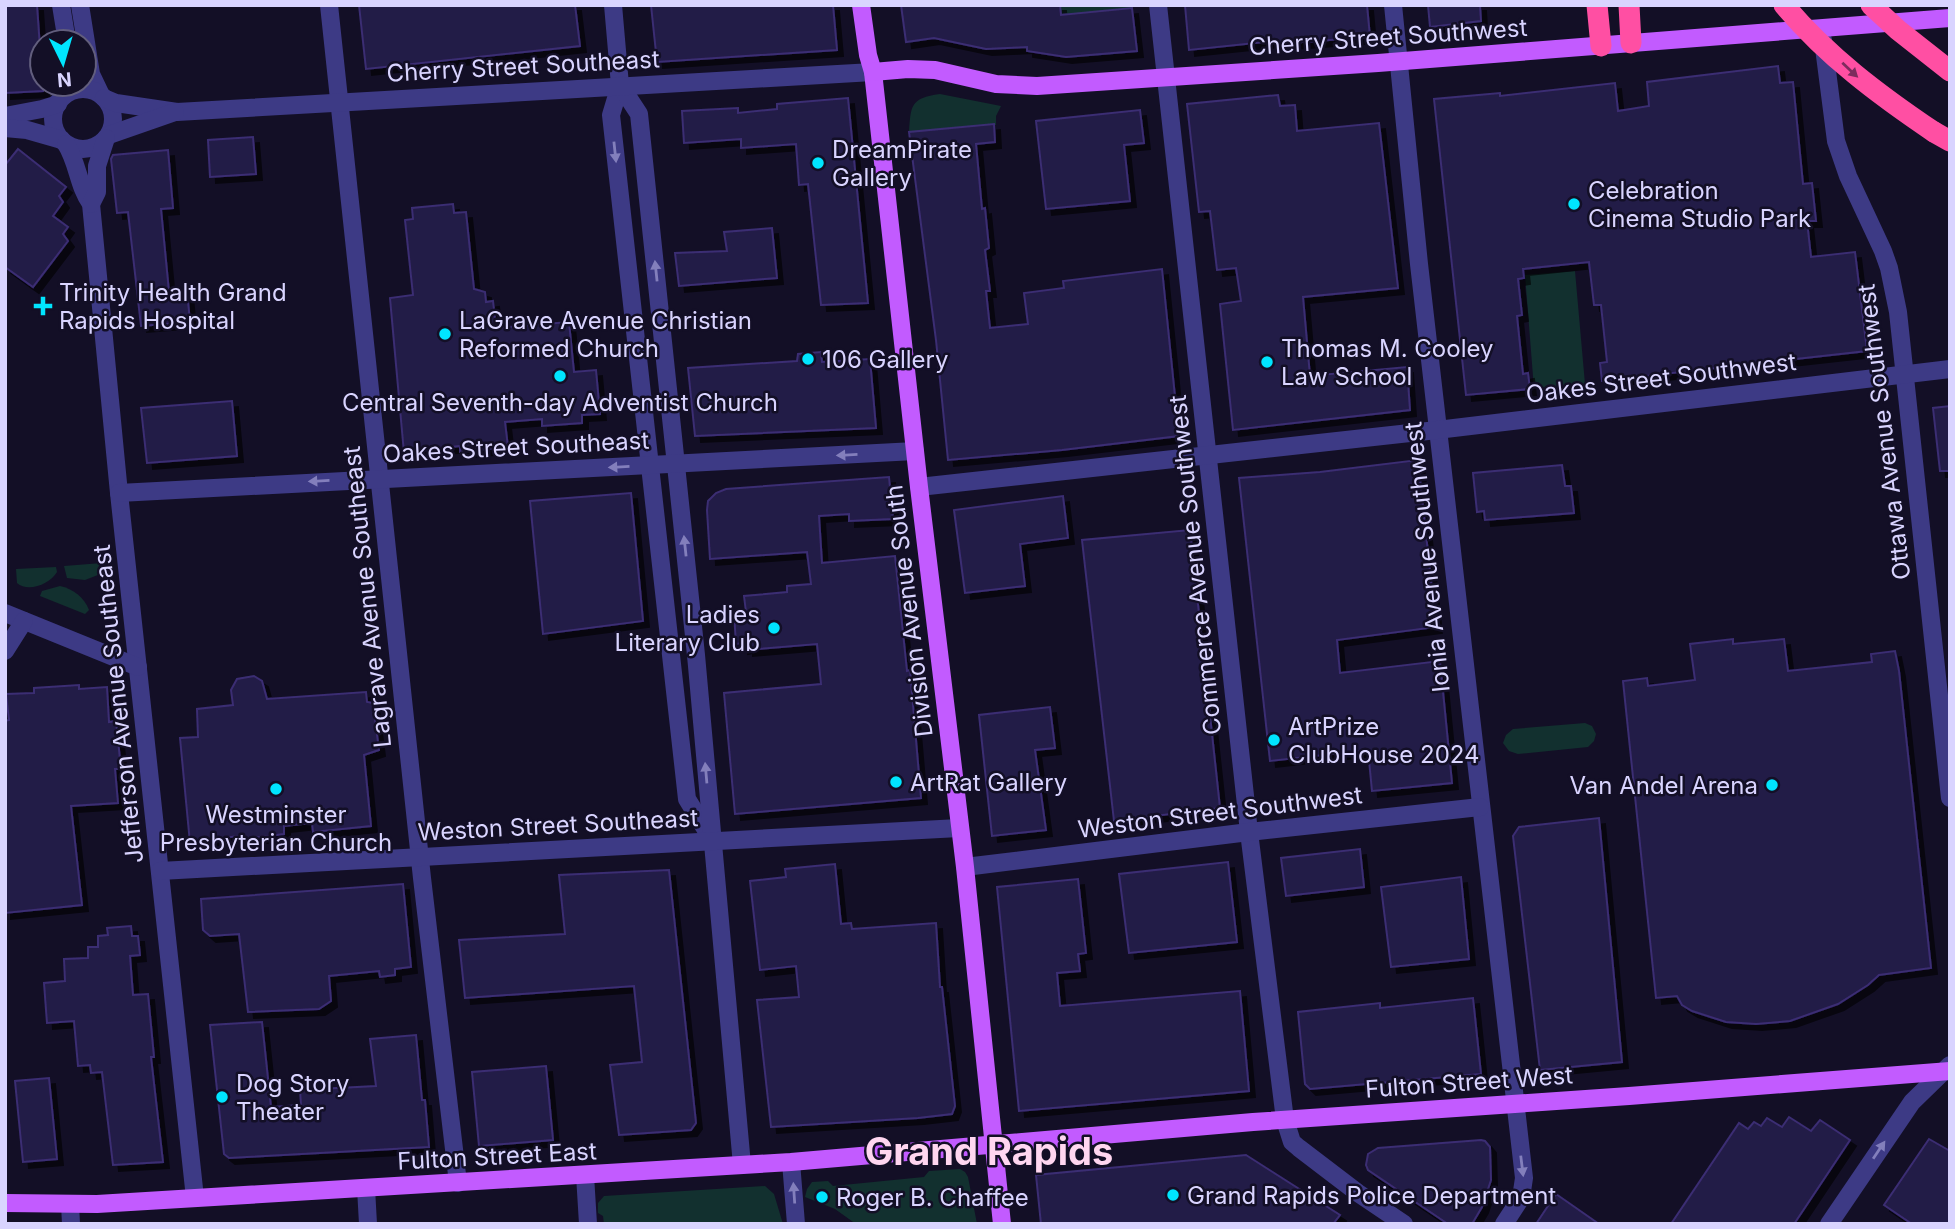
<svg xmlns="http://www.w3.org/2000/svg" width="1955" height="1229" viewBox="0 0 1955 1229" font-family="Inter,sans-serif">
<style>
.green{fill:#12302f}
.building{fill:#241b47;stroke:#3b2d73;stroke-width:2;filter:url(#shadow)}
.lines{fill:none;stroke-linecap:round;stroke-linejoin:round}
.minor{stroke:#3d3a85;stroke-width:18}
.major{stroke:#c25bff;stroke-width:18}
.highway{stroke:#ff4fa3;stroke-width:21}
.highway-bridge{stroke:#ff4fa3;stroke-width:21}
.oneway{fill:#7d2c5e}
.oneway2{fill:#837fbc}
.poi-dot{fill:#00e5ff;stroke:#130f26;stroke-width:2.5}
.labels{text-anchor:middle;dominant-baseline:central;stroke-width:5;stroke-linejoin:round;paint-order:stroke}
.street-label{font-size:24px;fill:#d9d4ff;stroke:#130f26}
.poi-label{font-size:24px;fill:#d9d4ff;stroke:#130f26;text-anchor:start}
.town-label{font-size:38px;font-weight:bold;fill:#ffd6f0;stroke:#130f26}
</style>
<defs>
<filter id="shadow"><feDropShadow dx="6" dy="6" stdDeviation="0" flood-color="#0009"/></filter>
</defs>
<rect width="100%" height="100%" fill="#130f26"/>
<g class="green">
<polygon points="1060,5 1132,5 1132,8 1061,15"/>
<path d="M940,94L1001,106L996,116V125L909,132C911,106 910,98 940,94Z"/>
<polygon points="1575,271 1585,384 1534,389 1525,275"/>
<polygon points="102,563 103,573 85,580 67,578 64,566"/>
<path d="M56,567L57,572C50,584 28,593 17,583L16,569Z"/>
<path d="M60,586C73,589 84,597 89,610L85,614L40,596L42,591Z"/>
<polygon points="1585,723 1592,726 1596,734 1594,741 1588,747 1518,754 1509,751 1503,743 1506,735 1513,729"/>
<polygon points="960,1169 965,1172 968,1177 977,1224 856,1224 835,1209 805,1197 807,1189 812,1182 828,1181 833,1186 924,1177 929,1171"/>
<polygon points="765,1186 774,1194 783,1224 604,1224 603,1216 598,1213 598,1203 604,1196"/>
</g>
<g class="building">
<polygon points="5,5 37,5 43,91 5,93"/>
<polygon points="359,5 575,5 580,46 366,69"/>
<polygon points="651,5 833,5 837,50 657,62"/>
<polygon points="901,5 1060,5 1061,15 1132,8 1137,51 1066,57 1027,51 1027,47 986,49 934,38 906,42"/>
<polygon points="1185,5 1367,5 1370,37 1276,44 1275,41 1189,50"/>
<polygon points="1428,5 1480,5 1481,21 1430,27"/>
<polygon points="1778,66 1780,83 1793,82 1803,184 1812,183 1816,221 1807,221 1811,257 1855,252 1867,351 1602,381 1600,363 1607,362 1601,305 1594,305 1589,262 1523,269 1524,278 1518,279 1522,315 1517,316 1523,374 1528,373 1530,389 1466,395 1434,99 1500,93 1500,96 1615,83 1618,111 1649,106 1647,82"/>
<polygon points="1278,95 1280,106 1295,105 1297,131 1379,123 1398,288 1303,297 1310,376 1407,367 1410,410 1233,430 1220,304 1241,301 1236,268 1217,270 1210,211 1199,212 1187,104"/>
<polygon points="848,98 868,303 821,305 808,184 799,185 796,144 741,148 741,139 684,143 682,111 738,108 738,113 777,109 777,104"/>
<polygon points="1140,110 1144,143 1124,145 1130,201 1046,209 1036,121"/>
<polygon points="994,124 995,142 976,144 982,209 985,208 989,248 985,250 990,291 986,291 990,328 1028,324 1024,293 1064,288 1063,281 1162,269 1179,436 1062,450 948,460 936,340 909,132"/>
<polygon points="253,137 256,174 210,177 208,140"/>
<polygon points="18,149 66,187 59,196 63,202 53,216 68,227 63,234 68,241 33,287 5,267 5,165"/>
<polygon points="168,150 173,208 161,209 169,292 187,291 190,322 141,326 128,212 117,213 111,159 113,155"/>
<polygon points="453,204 454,213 466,212 474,289 485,292 486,302 493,301 496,328 569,322 574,372 596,370 600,414 582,415 582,423 542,426 542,419 505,422 508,447 460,452 460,446 404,453 390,298 413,295 405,220 413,219 412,208"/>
<polygon points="772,228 777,278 679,286 675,253 727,251 724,232"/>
<polygon points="821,352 822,362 870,359 876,428 695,436 688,368 797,361 798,354"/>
<polygon points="232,401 237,456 147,463 141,408"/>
<polygon points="1950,406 1950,471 1940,471 1933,408"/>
<polygon points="1418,460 1436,627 1337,640 1340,673 1440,661 1452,783 1372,791 1368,750 1270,761 1239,478 1320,472"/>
<polygon points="1562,465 1565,486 1571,486 1574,513 1485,520 1484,511 1477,512 1473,473"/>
<polygon points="889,477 893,519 849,521 849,514 819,516 822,563 895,556 907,671 910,670 921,798 735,814 724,693 821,684 817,644 747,650 747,647 742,648 742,643 736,644 734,613 746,612 744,596 787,592 787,586 811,584 807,552 710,559 707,510 708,501 716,493 726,489"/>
<polygon points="631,493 643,621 543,634 530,501"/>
<polygon points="1063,496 1068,538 1020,544 1025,586 965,593 954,510"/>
<polygon points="1190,530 1220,808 1114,821 1082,540"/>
<polygon points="1733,639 1733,644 1784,639 1788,671 1872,662 1871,654 1895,651 1899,671 1931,968 1879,975 1868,985 1838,1004 1790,1021 1756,1024 1726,1022 1692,1011 1682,1005 1677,996 1656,998 1623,681 1647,678 1648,686 1695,680 1690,644"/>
<polygon points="254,676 262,681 267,699 366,692 367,702 373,703 379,750 364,755 371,826 313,832 312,823 284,826 284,834 245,839 244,835 190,843 180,738 198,737 197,709 233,705 231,690 237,679"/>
<polygon points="79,685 79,689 107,687 109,722 116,721 121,769 115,769 118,803 71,806 82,905 5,913 5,721 9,720 6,694 34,693 34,688"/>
<polygon points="1050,707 1055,748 1035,750 1046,830 992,836 979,715"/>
<polygon points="1599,818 1622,1062 1540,1070 1513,836 1519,827"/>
<polygon points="1360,849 1364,887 1286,896 1281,858"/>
<polygon points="1228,862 1237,942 1129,953 1119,874"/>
<polygon points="835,864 841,924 851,923 852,929 936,923 940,987 942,987 955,1106 952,1114 918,1118 771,1127 757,1000 799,997 796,966 760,970 750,881 786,877 785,869"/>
<polygon points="669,870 696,1123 691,1130 619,1135 610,1065 642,1062 634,986 465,998 459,940 565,934 559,875"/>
<polygon points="1461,877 1469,959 1391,967 1381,887"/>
<polygon points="1078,879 1086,953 1078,954 1080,971 1057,973 1060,1006 1240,991 1249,1091 1019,1111 997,887"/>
<polygon points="403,884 411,967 395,969 395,975 380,977 379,971 329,976 331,1001 319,1009 248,1012 239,934 210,936 203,930 201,899"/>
<polygon points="131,926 132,936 138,936 140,955 130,956 133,995 148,994 154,1057 151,1057 163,1162 113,1165 102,1072 91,1073 90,1065 78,1066 74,1021 47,1023 44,983 65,981 64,959 88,958 88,947 98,947 98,936 108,935 107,928"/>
<polygon points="1473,998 1481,1074 1310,1089 1305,1084 1298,1012 1380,1003 1380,1008"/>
<polygon points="262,1022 271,1107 301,1105 300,1090 376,1086 370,1039 416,1035 422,1100 425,1100 429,1147 229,1158 224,1154 210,1025"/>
<polygon points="546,1066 553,1140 479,1146 472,1072"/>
<polygon points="49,1078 57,1159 23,1162 15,1081"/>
<polygon points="1789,1117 1811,1131 1820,1120 1850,1140 1794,1224 1671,1224 1739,1123 1748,1129 1754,1122 1761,1126 1767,1118 1782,1127"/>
<polygon points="1929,1139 1950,1151 1950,1224 1912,1224 1884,1205"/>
<polygon points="1481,1140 1485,1141 1490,1147 1491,1180 1482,1207 1472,1224 1448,1224 1368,1170 1366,1165 1368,1154 1378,1148"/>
<polygon points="1246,1155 1340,1215 1333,1224 1041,1224 1036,1175"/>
<polygon points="1556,1194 1599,1224 1536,1224"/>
</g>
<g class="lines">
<g class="minor">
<polyline points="61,5 67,42"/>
<polyline points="80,5 91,74 101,95"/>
<polyline points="329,5 422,878 458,1183"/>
<polyline points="613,5 620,85 611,115 687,799 711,838"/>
<polyline points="1158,5 1249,832 1285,1120 1292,1142 1299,1148 1358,1193 1404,1224"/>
<polyline points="1393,5 1419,264 1524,1178 1521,1198 1504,1224"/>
<polyline points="1823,40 1836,141 1848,176 1883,251 1889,268 1898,312 1950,798"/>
<polyline points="620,85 639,114 696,655 742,1165"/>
<circle cx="83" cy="119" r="30"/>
<polyline points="104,98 116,103 177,112 873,72"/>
<polyline points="5,116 42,109 58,104"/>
<polyline points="5,128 27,130 62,140"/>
<polyline points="109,135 175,112"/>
<path d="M66,144C78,163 78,186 91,204L119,493L195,1198"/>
<polyline points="91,204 97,192 97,166 106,138"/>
<polyline points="919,487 1437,430 1950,369"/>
<polyline points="119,493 915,451"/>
<polyline points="5,613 138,667"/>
<polyline points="5,651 24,621"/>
<polyline points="965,867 1249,832 1480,807"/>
<polyline points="160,871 959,828"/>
<polyline points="791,1162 796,1224"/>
<polyline points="585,1175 588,1224"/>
<polyline points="366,1188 368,1224"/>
<polyline points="70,1204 71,1224"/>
<polyline points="1829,1224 1912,1102 1950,1065"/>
</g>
<g class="major">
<polyline points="861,5 868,55 873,72 919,487 965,867 1002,1224"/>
<polyline points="873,72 908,69 935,70 996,84 1037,86 1378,63 1950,18"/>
<polyline points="5,1203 97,1204 791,1162 1253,1122 1629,1096 1950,1071"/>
</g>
<g class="highway">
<polyline points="1597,5 1601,46"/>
<polyline points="1629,5 1631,43"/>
<polyline points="1934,132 1950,141"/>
</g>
<g class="highway-bridge">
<path d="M1784,5C1827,56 1879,95 1934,132"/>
<polyline points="1871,5 1898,30 1950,71"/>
</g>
</g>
<defs><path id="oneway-solid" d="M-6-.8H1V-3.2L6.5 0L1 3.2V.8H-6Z" transform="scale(1.75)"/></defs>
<use class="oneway" href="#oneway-solid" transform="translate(1850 70) rotate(43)"/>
<g class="oneway2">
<use href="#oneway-solid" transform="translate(615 152) rotate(84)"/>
<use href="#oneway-solid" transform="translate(656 271) rotate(-96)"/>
<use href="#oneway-solid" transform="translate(847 455) rotate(177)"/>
<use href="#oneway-solid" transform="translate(619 467) rotate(177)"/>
<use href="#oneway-solid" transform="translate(319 481) rotate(177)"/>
<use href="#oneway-solid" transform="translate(685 546) rotate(-96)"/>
<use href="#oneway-solid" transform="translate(706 773) rotate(-95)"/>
<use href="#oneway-solid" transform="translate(1879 1150) rotate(-56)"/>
<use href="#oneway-solid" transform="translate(1522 1166) rotate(83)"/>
<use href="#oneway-solid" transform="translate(794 1193) rotate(-94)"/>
</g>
<g class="poi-dot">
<circle cx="818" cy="163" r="7"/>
<circle cx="1574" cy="204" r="7"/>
<path d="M39.5 295.5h7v7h7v7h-7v7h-7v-7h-7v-7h7z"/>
<circle cx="445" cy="334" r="7"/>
<circle cx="808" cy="359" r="7"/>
<circle cx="1267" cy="362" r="7"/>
<circle cx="560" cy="376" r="7"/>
<circle cx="774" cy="628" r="7"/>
<circle cx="1274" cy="740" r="7"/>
<circle cx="896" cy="782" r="7"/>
<circle cx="1772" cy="785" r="7"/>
<circle cx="276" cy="789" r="7"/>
<circle cx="222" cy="1097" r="7"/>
<circle cx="1173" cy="1195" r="7"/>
<circle cx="822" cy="1197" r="7"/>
</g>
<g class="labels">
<g class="street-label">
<text transform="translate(1388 37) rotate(-4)">Cherry Street Southwest</text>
<text transform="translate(523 66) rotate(-3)">Cherry Street Southeast</text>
<text transform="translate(1661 378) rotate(-7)">Oakes Street Southwest</text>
<text transform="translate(1884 432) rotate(-97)">Ottawa Avenue Southwest</text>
<text transform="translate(516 447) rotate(-3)">Oakes Street Southeast</text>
<text transform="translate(1427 557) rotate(-96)">Ionia Avenue Southwest</text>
<text transform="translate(1195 565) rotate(-96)">Commerce Avenue Southwest</text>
<text transform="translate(367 597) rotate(-96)">Lagrave Avenue Southeast</text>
<text transform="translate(909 611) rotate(-97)">Division Avenue South</text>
<text transform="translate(118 704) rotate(-96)">Jefferson Avenue Southeast</text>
<text transform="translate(1220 812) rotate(-7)">Weston Street Southwest</text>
<text transform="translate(558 825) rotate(-3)">Weston Street Southeast</text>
<text transform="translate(1469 1082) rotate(-4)">Fulton Street West</text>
<text transform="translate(497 1156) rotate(-3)">Fulton Street East</text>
</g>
<g class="poi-label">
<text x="832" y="149">DreamPirate<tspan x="832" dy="28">Gallery</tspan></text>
<text x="1588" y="190">Celebration<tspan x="1588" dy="28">Cinema Studio Park</tspan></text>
<text x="59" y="292">Trinity Health Grand<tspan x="59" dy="28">Rapids Hospital</tspan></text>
<text x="459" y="320">LaGrave Avenue Christian<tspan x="459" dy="28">Reformed Church</tspan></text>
<text x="1281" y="348">Thomas M. Cooley<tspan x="1281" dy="28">Law School</tspan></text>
<text x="822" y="359">106 Gallery</text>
<text x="560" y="402" text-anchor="middle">Central Seventh-day Adventist Church</text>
<text x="760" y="614" text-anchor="end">Ladies<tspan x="760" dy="28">Literary Club</tspan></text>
<text x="1288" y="726">ArtPrize<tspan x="1288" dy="28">ClubHouse 2024</tspan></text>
<text x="910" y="782">ArtRat Gallery</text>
<text x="1758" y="785" text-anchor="end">Van Andel Arena</text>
<text x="276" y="814" text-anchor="middle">Westminster<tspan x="276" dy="28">Presbyterian Church</tspan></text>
<text x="236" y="1083">Dog Story<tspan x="236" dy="28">Theater</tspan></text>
<text x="1187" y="1195">Grand Rapids Police Department</text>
<text x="836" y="1197">Roger B. Chaffee</text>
</g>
<g class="town-label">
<text x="989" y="1151">Grand Rapids</text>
</g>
</g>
<rect width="1955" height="1229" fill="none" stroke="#d9d4ff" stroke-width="14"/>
<g transform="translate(63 63) rotate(175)"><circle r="33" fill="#130f26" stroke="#625e7d" stroke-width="2"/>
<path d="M0-5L12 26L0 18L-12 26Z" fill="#00e5ff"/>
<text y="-10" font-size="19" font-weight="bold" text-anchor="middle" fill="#d9d4ff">N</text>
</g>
</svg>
